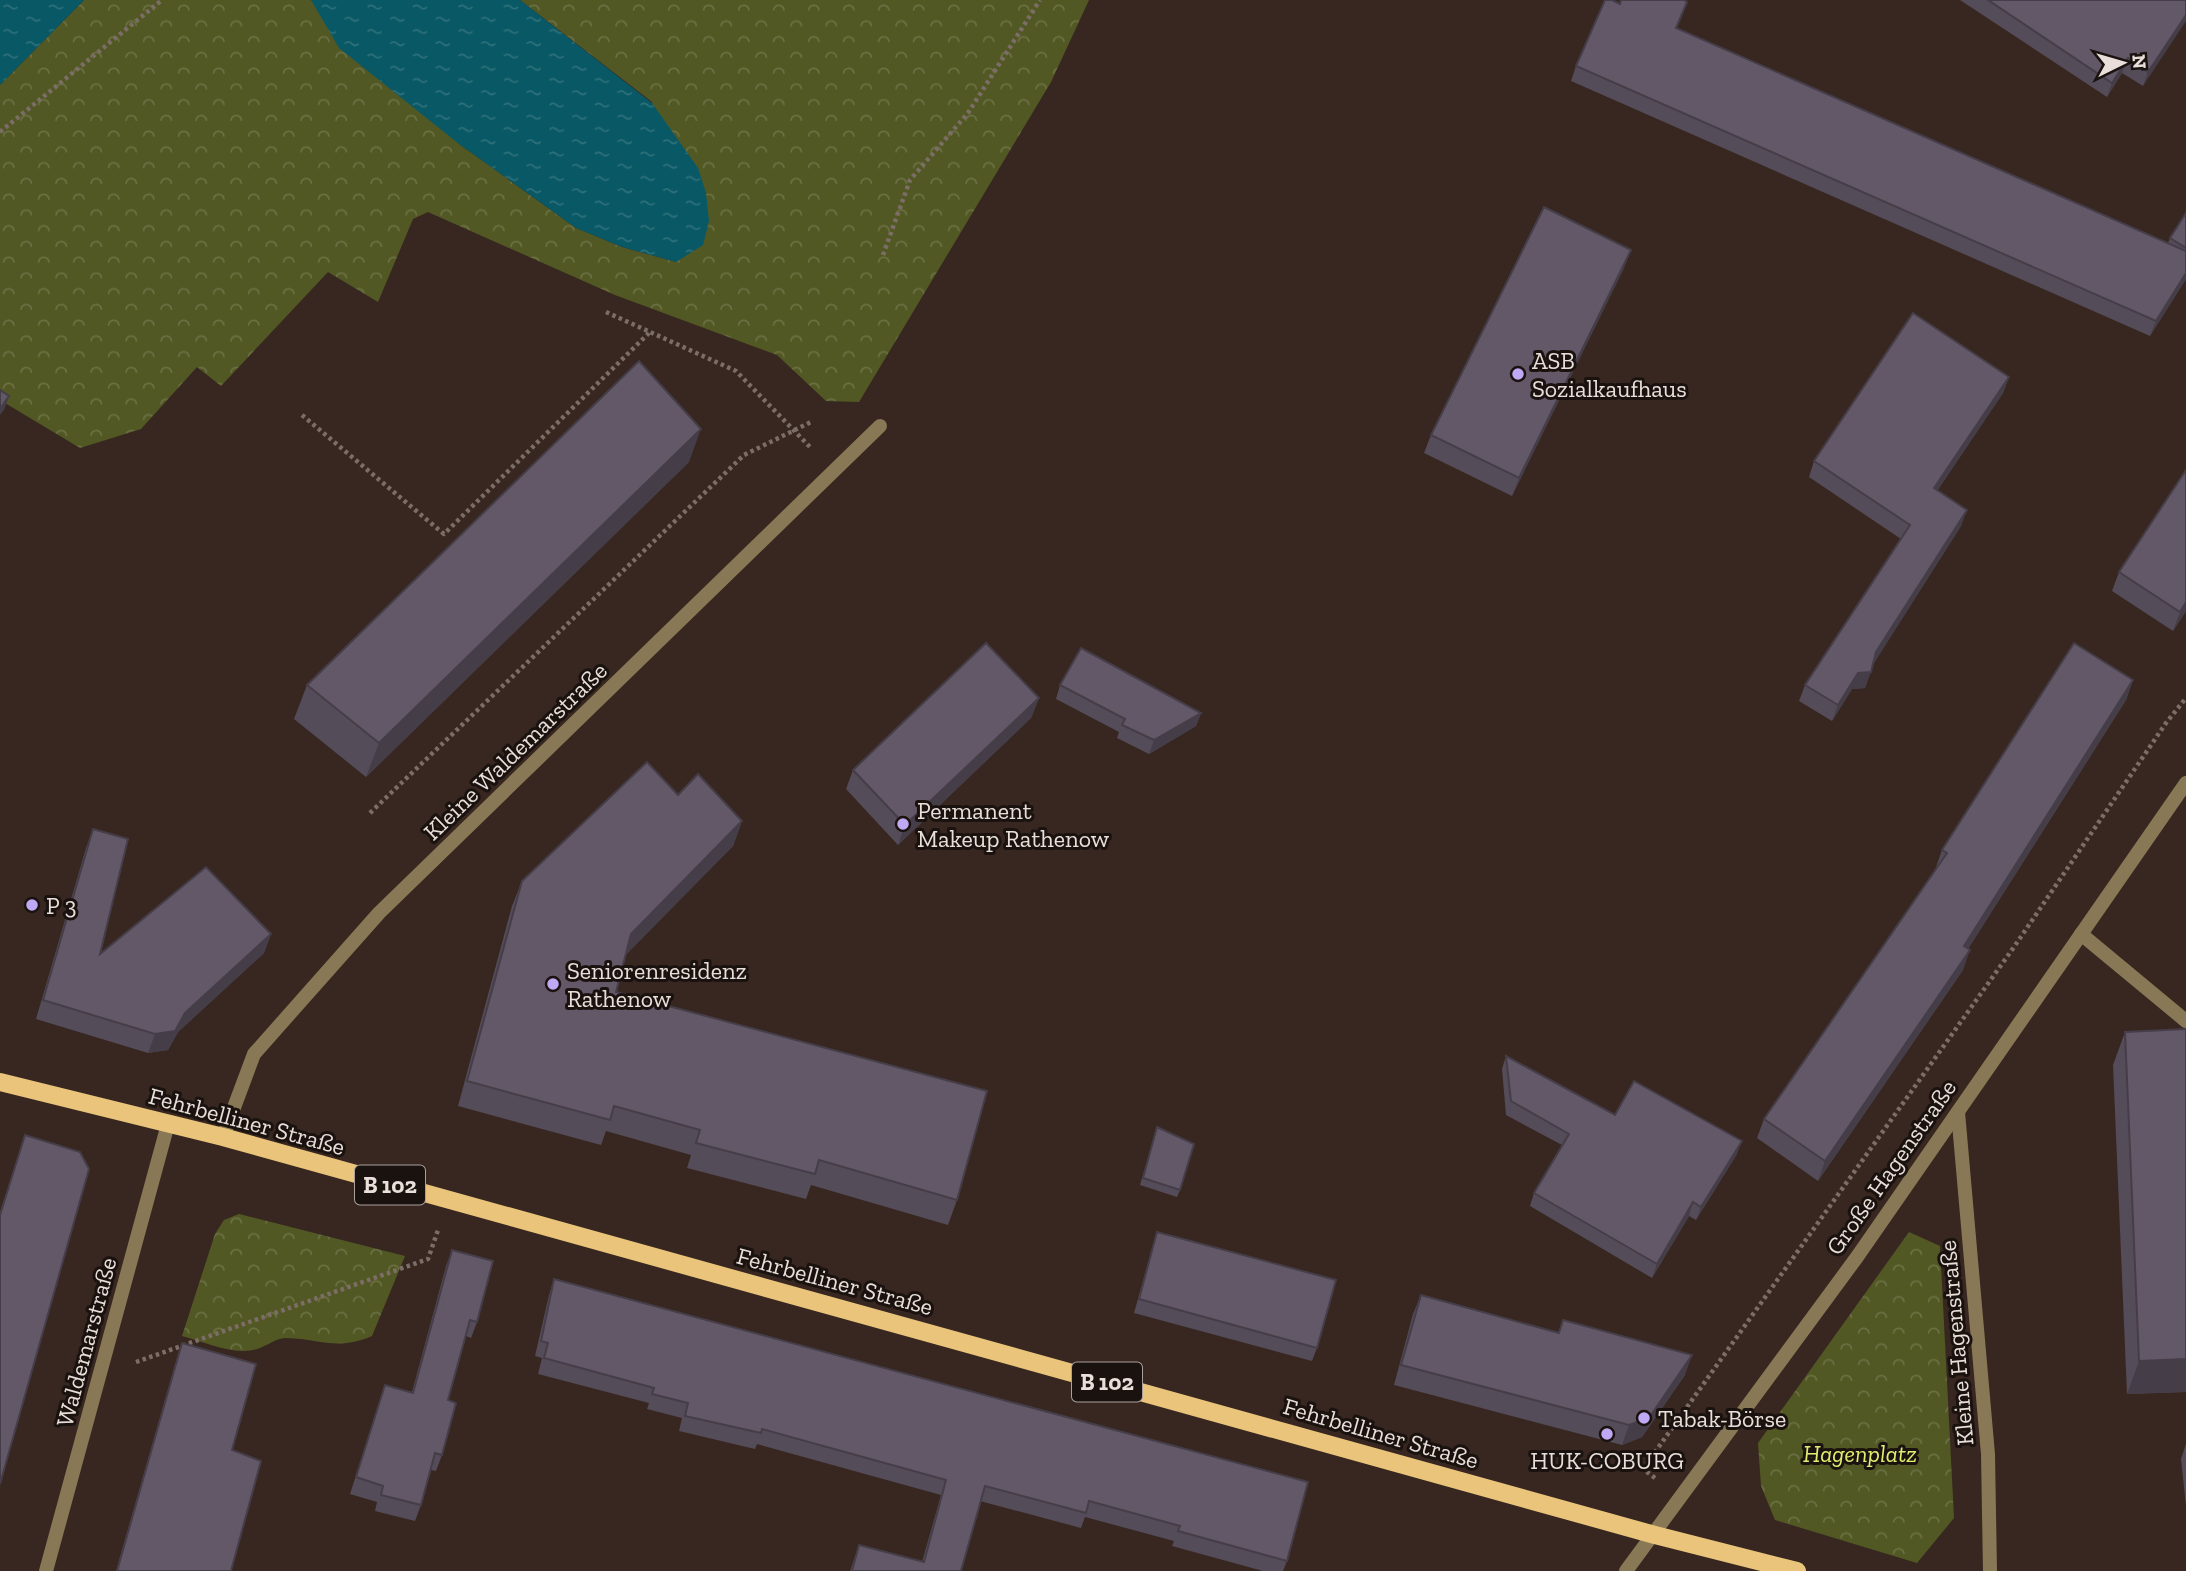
<svg xmlns="http://www.w3.org/2000/svg" width="2186" height="1571" viewBox="0 0 2186 1571" font-family="'Zilla Slab',serif">
<style>
.park{fill:url(#park-crowns)}
.water{fill:url(#water-ripples)}
.lines{fill:none;stroke-linecap:round;stroke-linejoin:round}
.path{stroke:#7c6e67;stroke-width:4.5;stroke-dasharray:3.5 3.5;stroke-linecap:butt}
.lane{stroke:#897855;stroke-width:14}
.street{stroke:#897855;stroke-width:14}
.primary{stroke:#e9c47a;stroke-width:18}
.wall{fill:#554c59}
.shaded-wall{fill:#453e48}
.building{fill:#635867;stroke:#453e48;stroke-width:2}
.poi-dot{fill:#bfa8f4;stroke:#19120f;stroke-width:2.5}
.labels{text-anchor:middle;dominant-baseline:central;stroke-width:6;stroke-linejoin:round;paint-order:stroke}
.shield{fill:#19120f;stroke:#aba19c;stroke-width:2}
.shield-label{font-size:23px;font-weight:bold;fill:#e9ded9}
.poi-label{font-size:24px;fill:#e9ded9;stroke:#19120f;text-anchor:start}
.street-label{font-size:24px;fill:#e9ded9;stroke:#19120f}
.park-label{font-size:24px;font-style:italic;fill:#e0ed71;stroke:#19120f}
</style>
<defs>
<pattern id="park-crowns" width="20" height="18" patternUnits="userSpaceOnUse" patternTransform="scale(1.75)"><rect width="20" height="18" fill="#525824"/><path d="M2 6a3 3 0 1 1 6 0M12 15a3 3 0 1 1 6 0" fill="none" stroke="#6b7043"/></pattern>
<pattern id="water-ripples" width="26" height="14" patternUnits="userSpaceOnUse" patternTransform="scale(1.75)"><rect width="26" height="14" fill="#095865"/><path d="M2 4q2-2 4 0t4 0M15 11q2-2 4 0t4 0" fill="none" stroke="#2d707a"/></pattern>
</defs>
<rect width="100%" height="100%" fill="#372720"/>
<g class="park">
<polygon points="84,0 311,0 459,144 576,228 622,247 676,262 652,102 520,0 1089,0 1051,82 859,402 826,401 777,355 615,295 428,212 413,219 378,302 328,272 221,386 197,367 141,429 80,448 0,400 0,85"/>
<path d="M239,1214L405,1256L372,1336C338,1351 320,1339 287,1338C275,1338 267,1346 257,1349C234,1356 205,1342 182,1336L215,1234L224,1220Z"/>
<polygon points="1909,1232 1940,1246 1954,1518 1917,1563 1775,1520 1761,1486 1758,1443"/>
</g>
<g class="water">
<polygon points="0,0 84,0 0,85"/>
<polygon points="311,0 520,0 652,103 698,168 706,193 709,221 703,245 676,262 622,247 576,228 459,144 339,48"/>
</g>
<g class="lines">
<g class="path">
<polyline points="0,132 162,0"/>
<polyline points="883,255 910,180 968,113 1040,0"/>
<polyline points="606,312 736,371 812,449"/>
<polyline points="302,415 444,534 649,333"/>
<polyline points="370,813 744,455 813,421"/>
<polyline points="136,1362 428,1259 438,1230"/>
<polyline points="1655,1478 1643,1469 2014,947 2166,723 2186,698"/>
</g>
<polyline class="lane" points="2081,934 2186,1021"/>
<g class="street">
<polyline points="1958,1112 1988,1454 1990,1571"/>
<polyline points="223,1137 254,1054 379,913 880,426"/>
<polyline points="46,1571 168,1124"/>
<polyline points="1626,1571 1857,1257 2186,783"/>
</g>
<polyline class="primary" points="0,1082 223,1137 1655,1535 1797,1571"/>
</g>
<g class="wall">
<polygon points="1960,0 2186,0 2143,86 2122,73 2107,97"/>
<polygon points="1620,4 1682,16 1677,28 2168,243 2170,238 2186,213 2186,279 2150,336 1571,81 1576,66"/>
<polygon points="1624,268 1512,496 1424,453 1431,435"/>
<polygon points="2009,377 2003,393 1937,491 1961,526 1873,664 1865,688 1852,689 1832,721 1799,701 1805,685 1901,539 1809,477 1814,461"/>
<polygon points="689,462 366,777 294,719 307,685"/>
<polygon points="2119,572 2186,611 2173,631 2112,591"/>
<polygon points="2133,680 2126,700 1968,949 1963,970 1818,1181 1757,1138 1764,1119 1935,870 1942,850"/>
<polygon points="1060,685 1201,713 1196,726 1149,754 1117,738 1119,732 1056,699"/>
<polygon points="1039,698 1031,718 898,845 846,789 853,770"/>
<polygon points="678,795 742,821 733,846 625,955 616,992 957,1200 948,1225 811,1185 806,1199 687,1168 691,1155 606,1131 601,1145 458,1106 512,906 522,881"/>
<polygon points="93,829 100,954 271,934 264,953 178,1032 168,1050 148,1053 36,1019 86,848"/>
<polygon points="2186,1029 2186,1392 2127,1394 2113,1065 2125,1032"/>
<polygon points="1506,1056 1615,1115 1737,1154 1696,1220 1689,1216 1652,1278 1530,1206 1534,1193 1562,1145 1506,1115 1502,1069"/>
<polygon points="1157,1127 1180,1190 1177,1197 1140,1185"/>
<polygon points="25,1135 0,1484 0,1212"/>
<polygon points="1157,1232 1317,1348 1312,1361 1134,1313 1153,1245"/>
<polygon points="452,1250 477,1322 471,1338 466,1336 448,1400 442,1455 436,1471 431,1470 421,1505 415,1521 375,1511 377,1502 350,1494 385,1385 412,1392 446,1266"/>
<polygon points="554,1279 1287,1561 1283,1571 1263,1571 1172,1546 1174,1541 1085,1517 1081,1528 980,1501 961,1571 850,1571 859,1545 922,1562 941,1495 757,1444 755,1449 679,1431 682,1418 647,1409 649,1403 538,1374 542,1358 535,1356 549,1295"/>
<polygon points="1421,1295 1558,1333 1563,1320 1685,1375 1642,1437 1622,1445 1394,1385 1413,1314"/>
<polygon points="182,1343 232,1450 231,1571 116,1571 177,1358"/>
<polygon points="2186,1444 2186,1506 2181,1459"/>
</g>
<g class="shaded-wall">
<polygon points="2186,15 2186,21 2143,86 2148,72"/>
<polygon points="2128,58 2122,73 2107,97 2112,83"/>
<polygon points="1631,250 1624,268 1512,496 1519,478"/>
<polygon points="2186,273 2186,279 2150,336 2156,321"/>
<polygon points="2009,377 2003,393 1928,504 1934,488"/>
<polygon points="9,396 4,410 0,415 0,409"/>
<polygon points="701,429 689,462 366,777 379,743"/>
<polygon points="1967,510 1961,526 1871,668 1876,652"/>
<polygon points="2186,602 2186,611 2173,631 2180,612"/>
<polygon points="1871,672 1865,688 1852,689 1832,721 1838,705 1858,673"/>
<polygon points="2133,680 2126,700 1957,966 1964,946"/>
<polygon points="1039,698 1031,718 898,845 905,825"/>
<polygon points="1201,713 1196,726 1149,754 1154,740"/>
<polygon points="742,821 733,846 622,959 631,934"/>
<polygon points="271,934 264,953 178,1032 168,1050 148,1053 155,1034 185,1013"/>
<polygon points="1970,950 1963,970 1818,1181 1825,1161"/>
<polygon points="1742,1141 1737,1154 1696,1220 1701,1207"/>
<polygon points="1693,1202 1689,1216 1652,1278 1657,1264"/>
<polygon points="1692,1355 1685,1375 1642,1437 1622,1445 1629,1425"/>
<polygon points="2186,1359 2186,1392 2127,1394 2139,1361"/>
</g>
<g class="building">
<polygon points="1605,0 1612,0 1620,4 1621,0 1684,0 1687,2 1676,28 2186,251 2186,273 2156,321 1576,66"/>
<polygon points="1988,0 2186,0 2186,15 2148,72 2128,58 2112,83"/>
<polygon points="1544,207 1631,250 1519,478 1431,435"/>
<polygon points="2186,213 2186,248 2170,238"/>
<polygon points="1913,313 2009,377 1934,488 1967,510 1876,652 1871,672 1858,673 1838,705 1805,685 1910,525 1814,461"/>
<polygon points="639,361 701,429 379,743 307,685"/>
<polygon points="0,390 9,396 0,409"/>
<polygon points="2186,470 2186,602 2180,612 2119,572"/>
<polygon points="986,643 1039,698 905,825 853,770"/>
<polygon points="2074,643 2133,680 1964,946 1970,950 1825,1161 1764,1119 1947,853 1942,850"/>
<polygon points="1081,648 1201,713 1154,740 1122,725 1125,719 1060,685"/>
<polygon points="647,762 678,795 698,774 742,821 631,934 616,992 987,1091 957,1200 819,1160 815,1174 696,1143 700,1130 614,1106 610,1120 467,1081 522,881"/>
<polygon points="93,829 128,839 100,954 206,867 271,934 185,1013 175,1031 155,1034 43,1000"/>
<polygon points="2186,1029 2186,1359 2139,1361 2125,1032"/>
<polygon points="1506,1056 1615,1115 1634,1081 1742,1141 1701,1207 1693,1202 1657,1264 1534,1193 1569,1134 1511,1101"/>
<polygon points="1157,1127 1194,1144 1180,1190 1143,1178"/>
<polygon points="25,1135 80,1152 89,1169 0,1484 0,1215"/>
<polygon points="1157,1232 1336,1280 1317,1348 1139,1299"/>
<polygon points="452,1250 493,1261 477,1322 470,1320 448,1400 456,1403 442,1455 435,1453 421,1505 381,1495 383,1486 356,1477 385,1385 413,1393"/>
<polygon points="554,1279 1308,1482 1287,1561 1178,1531 1180,1526 1089,1501 1086,1513 985,1486 961,1571 852,1571 859,1545 924,1562 946,1480 762,1429 761,1433 685,1416 688,1403 652,1394 654,1388 544,1358 548,1343 541,1341"/>
<polygon points="1421,1295 1559,1333 1563,1320 1692,1355 1649,1418 1629,1425 1401,1365"/>
<polygon points="182,1343 256,1364 232,1450 261,1461 231,1571 117,1571"/>
</g>
<g class="poi-dot">
<circle cx="1518" cy="374" r="7"/>
<circle cx="903" cy="824" r="7"/>
<circle cx="32" cy="905" r="7"/>
<circle cx="553" cy="984" r="7"/>
<circle cx="1644" cy="1418" r="7"/>
<circle cx="1607" cy="1434" r="7"/>
</g>
<g class="labels">
<g class="shield">
<rect x="355" y="1165.5" width="70" height="39" rx="5"/>
<rect x="1072" y="1362.5" width="70" height="39" rx="5"/>
</g>
<g class="shield-label">
<text x="390" y="1185">B 102</text>
<text x="1107" y="1382">B 102</text>
</g>
<g class="poi-label">
<text x="1532" y="360">ASB<tspan x="1532" dy="28">Sozialkaufhaus</tspan></text>
<text x="917" y="810">Permanent<tspan x="917" dy="28">Makeup Rathenow</tspan></text>
<text x="46" y="905">P 3</text>
<text x="567" y="970">Seniorenresidenz<tspan x="567" dy="28">Rathenow</tspan></text>
<text x="1658" y="1418">Tabak-Börse</text>
<text x="1607" y="1460" text-anchor="middle">HUK-COBURG</text>
</g>
<g class="street-label">
<text transform="translate(515 751) rotate(-44)">Kleine Waldemarstraße</text>
<text transform="translate(247 1121) rotate(15)">Fehrbelliner Straße</text>
<text transform="translate(1891 1167) rotate(-55)">Große Hagenstraße</text>
<text transform="translate(835 1281) rotate(15)">Fehrbelliner Straße</text>
<text transform="translate(86 1342) rotate(-75)">Waldemarstraße</text>
<text transform="translate(1956 1343) rotate(-95)">Kleine Hagenstraße</text>
<text transform="translate(1381 1433) rotate(16)">Fehrbelliner Straße</text>
</g>
<g class="park-label">
<text x="1860" y="1453">Hagenplatz</text>
</g>
</g>
<g transform="translate(2123 63) rotate(85)" stroke="#19120f" stroke-width="5" paint-order="stroke">
<path d="M0-5L12 26L0 18L-12 26Z" fill="#e9ded9"/>
<text y="-10" font-size="19" font-weight="bold" text-anchor="middle" fill="#e9ded9">N</text>
</g>
</svg>
